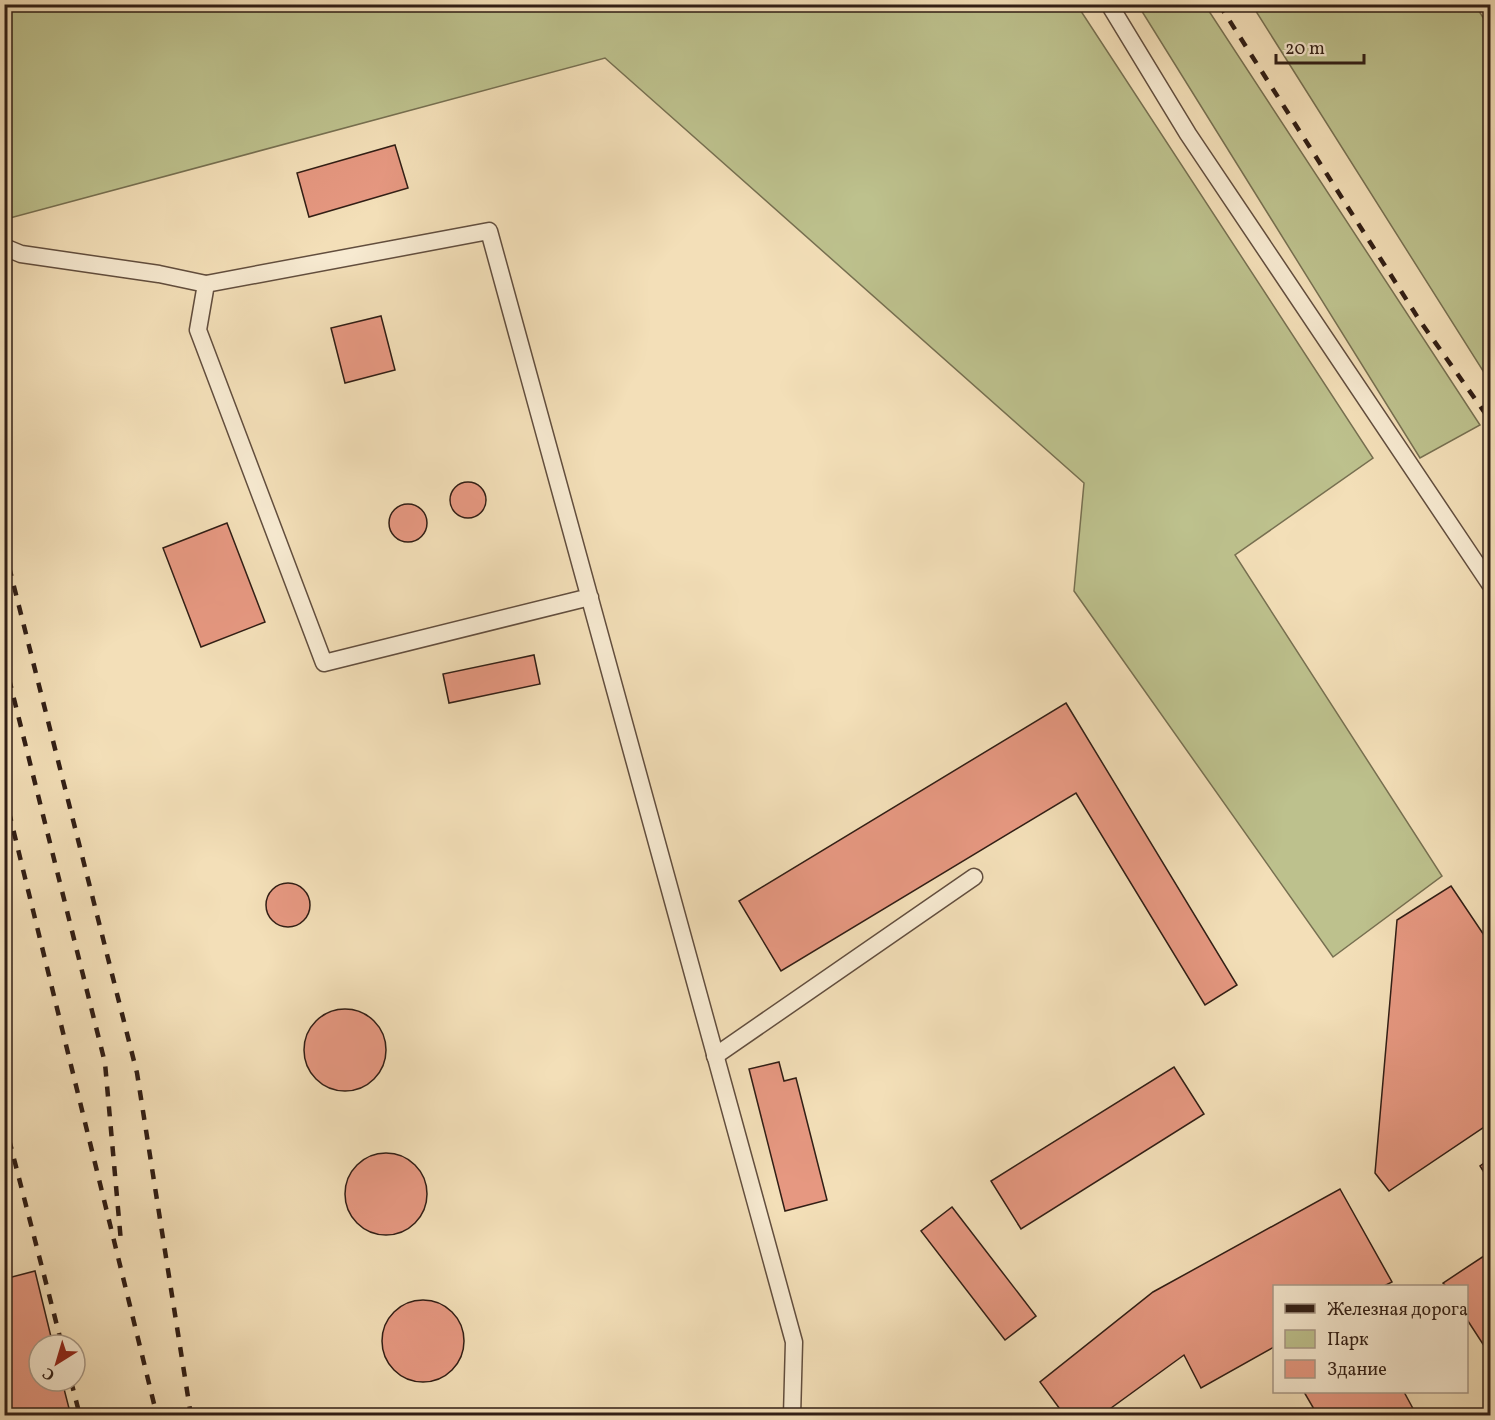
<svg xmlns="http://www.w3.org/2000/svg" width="1495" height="1420" viewBox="0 0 1495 1420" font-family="Vollkorn,serif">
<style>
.green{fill:#bdc18d;stroke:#777051;stroke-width:1.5}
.building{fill:#e69881;stroke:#311e15;stroke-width:1.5}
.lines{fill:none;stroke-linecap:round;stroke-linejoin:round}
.lane-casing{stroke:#624e3e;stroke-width:19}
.lane{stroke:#f7ead1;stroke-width:16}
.rail{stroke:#311e15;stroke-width:4.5;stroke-dasharray:10 10;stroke-linecap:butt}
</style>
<rect width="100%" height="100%" fill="#f3dfb8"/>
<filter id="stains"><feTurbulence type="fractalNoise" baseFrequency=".00333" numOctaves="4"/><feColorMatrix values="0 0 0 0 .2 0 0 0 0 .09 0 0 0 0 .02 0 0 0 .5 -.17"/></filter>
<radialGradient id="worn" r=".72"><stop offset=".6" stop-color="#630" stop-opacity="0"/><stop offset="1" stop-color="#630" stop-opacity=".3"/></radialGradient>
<g class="green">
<polygon points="5,4 1077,5 1373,458 1235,555 1442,876 1333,957 1074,591 1084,483 605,58 10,218 4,217"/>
<polygon points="1138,5 1205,5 1480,425 1420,458"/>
<polygon points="1252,5 1475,5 1490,28 1490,382"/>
</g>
<g class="building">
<polygon points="395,145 408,188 309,217 297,173"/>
<polygon points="381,316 395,370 345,383 331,328"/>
<circle cx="468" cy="500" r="18"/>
<circle cx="408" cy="523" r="19"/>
<polygon points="227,523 265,622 201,647 163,548"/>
<polygon points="534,655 540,684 449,703 443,674"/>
<polygon points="1066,703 1237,985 1205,1005 1076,793 781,971 739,901"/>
<circle cx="288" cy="905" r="22"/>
<polygon points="1451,886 1490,944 1490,1123 1389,1191 1375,1173 1397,920"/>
<circle cx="345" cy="1050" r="41"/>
<polygon points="779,1062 784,1081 796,1078 827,1200 785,1211 749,1069"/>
<polygon points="1174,1067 1204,1114 1021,1229 991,1181"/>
<circle cx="386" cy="1194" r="41"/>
<polygon points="1490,1159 1490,1182 1480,1166"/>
<polygon points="1340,1189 1392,1282 1384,1286 1274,1286 1274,1347 1201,1388 1184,1355 1100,1416 1065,1416 1040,1382 1153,1292"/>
<polygon points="952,1207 1036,1316 1005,1340 921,1231"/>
<polygon points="1490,1252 1490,1355 1466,1318 1466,1286 1446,1286 1443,1283"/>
<polygon points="35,1271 53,1345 39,1345 39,1381 62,1381 71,1416 4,1416 4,1279"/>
<circle cx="423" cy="1341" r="41"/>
<polygon points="1304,1392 1404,1392 1417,1416 1318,1416"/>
</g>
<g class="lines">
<defs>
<g id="lane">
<polyline points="1109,4 1188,134 1490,584"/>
<polyline points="4,247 21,254 159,274 206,284"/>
<polyline points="590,597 324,663 198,330 206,284 489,231 794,1342 792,1416"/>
<polyline points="715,1056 974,877"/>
</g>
</defs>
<use href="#lane" class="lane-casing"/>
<use href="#lane" class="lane"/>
<g class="rail">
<polyline points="1219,4 1420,321 1490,420"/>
<polyline points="4,547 137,1073 191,1416"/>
<polyline points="4,659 105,1063 121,1242"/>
<polyline points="4,792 157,1416"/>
<polyline points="4,1120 62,1345"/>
<polyline points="71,1381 80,1416"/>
</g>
</g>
<rect width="1495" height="1420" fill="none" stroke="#f3dfb8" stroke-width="24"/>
<rect x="6" y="6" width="1483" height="1408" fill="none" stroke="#311e15" stroke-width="3"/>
<rect x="12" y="12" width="1471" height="1396" fill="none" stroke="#311e15" stroke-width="1.5"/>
<rect x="1273" y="1285" width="195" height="108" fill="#f7ead1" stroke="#a89886" stroke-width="1.5"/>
<rect x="1285" y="1304" width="30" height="9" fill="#311e15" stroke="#a89886" stroke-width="1.5"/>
<text x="1327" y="1315" font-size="18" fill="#311e15">Железная дорога</text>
<rect x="1285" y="1330" width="30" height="18" fill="#bdc18d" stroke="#a89886" stroke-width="1.5"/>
<text x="1327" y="1345" font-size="18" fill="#311e15">Парк</text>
<rect x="1285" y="1360" width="30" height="18" fill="#e69881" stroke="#a89886" stroke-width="1.5"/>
<text x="1327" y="1375" font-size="18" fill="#311e15">Здание</text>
<g transform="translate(57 1363) rotate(217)"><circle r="28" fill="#f7ead1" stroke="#a89886" stroke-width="1.5"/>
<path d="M0-4.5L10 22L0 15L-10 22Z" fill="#8f2418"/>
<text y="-9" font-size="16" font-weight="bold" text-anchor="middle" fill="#311e15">С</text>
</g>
<path d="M1276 54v9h88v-9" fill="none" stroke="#311e15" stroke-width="3"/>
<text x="1285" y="54" font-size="18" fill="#311e15" stroke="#f7ead1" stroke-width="4.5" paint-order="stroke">20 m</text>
<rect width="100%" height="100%" filter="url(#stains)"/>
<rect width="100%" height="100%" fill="url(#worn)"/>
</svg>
